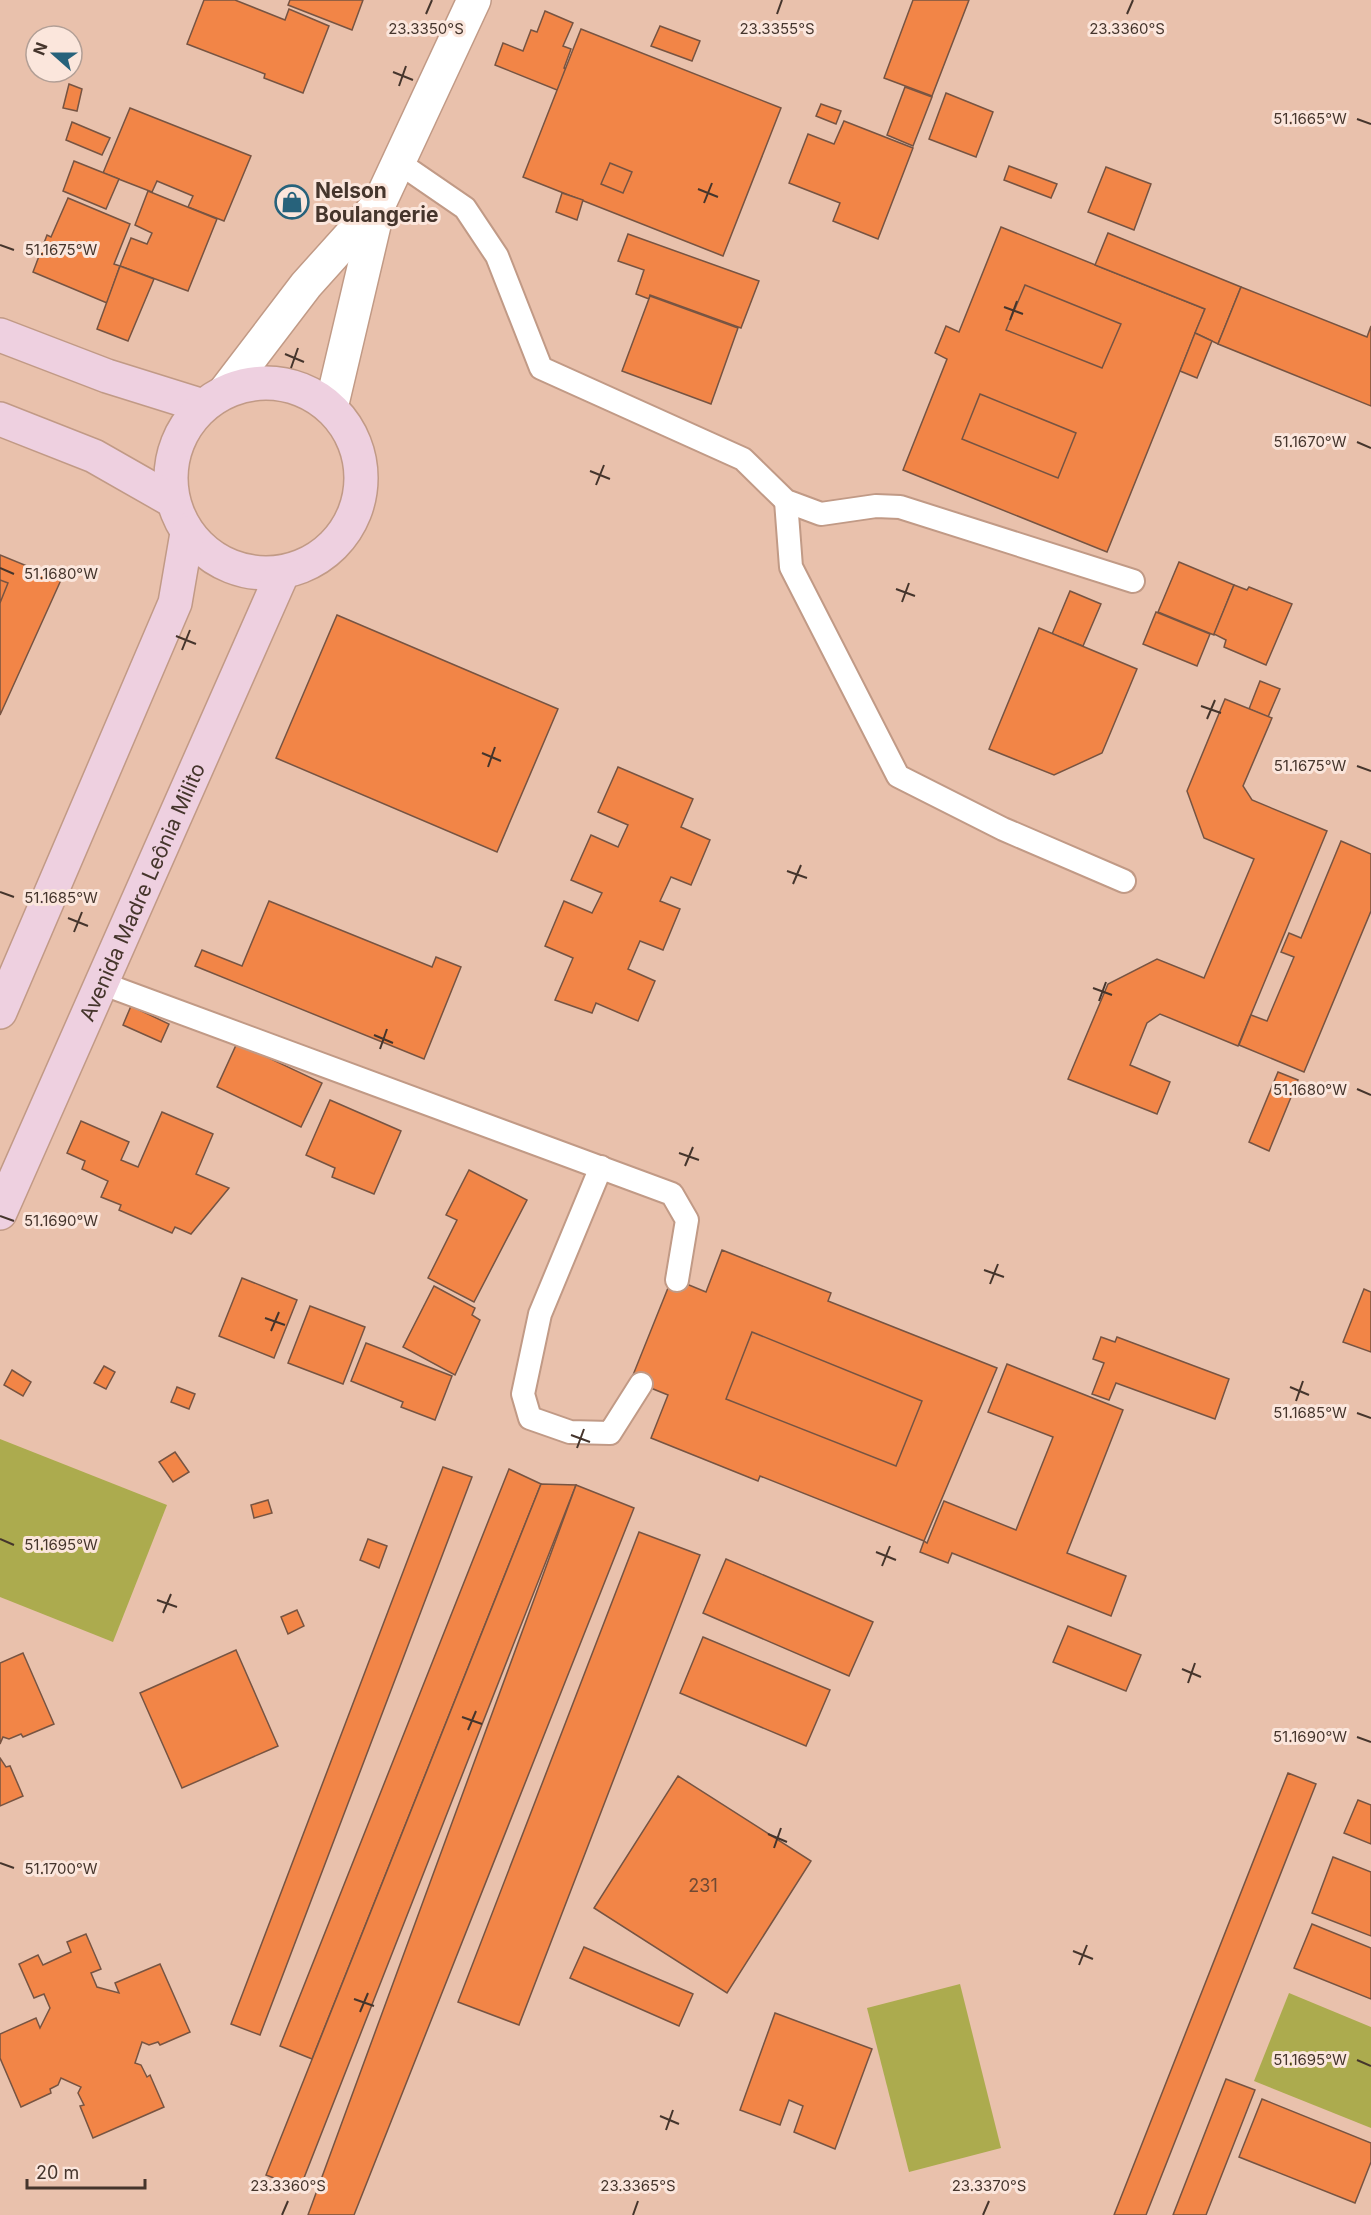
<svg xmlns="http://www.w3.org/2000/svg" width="1371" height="2215" viewBox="0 0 1371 2215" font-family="Inter,sans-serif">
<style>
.green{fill:#acab4e}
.building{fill:#f28547;stroke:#775442;stroke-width:1.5}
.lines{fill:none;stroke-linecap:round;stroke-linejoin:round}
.service-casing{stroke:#c19a86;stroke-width:26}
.minor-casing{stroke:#c19a86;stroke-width:36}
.secondary-casing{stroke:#c19a86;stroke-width:36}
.service{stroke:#fff;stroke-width:22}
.minor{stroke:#fff;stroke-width:33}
.secondary{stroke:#eed0e0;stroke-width:33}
.ticks{fill:none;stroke:#45352c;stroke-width:2}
.labels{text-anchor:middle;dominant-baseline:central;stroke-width:6;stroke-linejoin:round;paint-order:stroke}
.number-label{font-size:18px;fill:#704933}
.poi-label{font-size:21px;font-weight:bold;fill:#45352c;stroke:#fbe6dc;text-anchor:start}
.street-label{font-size:21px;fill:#45352c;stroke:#fbe6dc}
.ticks-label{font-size:15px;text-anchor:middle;fill:#45352c;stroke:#fbe6dc;stroke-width:6;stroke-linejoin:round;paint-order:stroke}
</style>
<rect width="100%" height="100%" fill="#e9c1ac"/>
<g class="green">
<polygon points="0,1439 167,1505 113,1642 0,1597"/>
<polygon points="960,1984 1001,2148 909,2172 867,2008"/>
<polygon points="1289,1993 1371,2027 1371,2128 1254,2081"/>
</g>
<g class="building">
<polygon points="204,0 235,0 285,20 289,9 329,26 303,93 264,78 265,74 187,44"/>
<polygon points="290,0 363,0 352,30 288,5"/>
<polygon points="913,0 969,0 932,96 884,78"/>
<polygon points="545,11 573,23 563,46 571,49 564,68 581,75 572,96 495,65 503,43 523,51 531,30 537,32"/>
<polygon points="660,26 700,41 692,61 651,46"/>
<polygon points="581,29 781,108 723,256 523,177"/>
<polygon points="69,84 82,89 77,111 63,108"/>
<polygon points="905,87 932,97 913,146 887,135"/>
<polygon points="946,93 993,112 976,157 929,139"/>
<polygon points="821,104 841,111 836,124 816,116"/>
<polygon points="130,108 251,156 224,221 188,207 193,196 157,181 152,192 103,173"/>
<polygon points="844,121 913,148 878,239 833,221 840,203 789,183 808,134 834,144"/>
<polygon points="72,122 110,138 102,155 66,140"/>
<polygon points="74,161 119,179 106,209 63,191"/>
<polygon points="610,163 632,172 623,193 601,184"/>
<polygon points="1009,166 1057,184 1051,198 1004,180"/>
<polygon points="1106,167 1151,184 1134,230 1088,212"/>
<polygon points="148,191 217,219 188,291 120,266 131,238 147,244 152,233 135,225"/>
<polygon points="562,193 583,200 577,220 556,212"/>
<polygon points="68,198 130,224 114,264 120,266 107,303 33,272 47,235 51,237"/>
<polygon points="1001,227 1205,309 1107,552 903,470 947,359 935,353 946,326 959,332"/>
<polygon points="1108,233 1241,287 1218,344 1195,333 1205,309 1095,265"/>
<polygon points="628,234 759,281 741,328 650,295 649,299 636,294 644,270 618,261"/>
<polygon points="120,266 154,279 128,341 97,329"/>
<polygon points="1025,285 1121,324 1102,368 1006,330"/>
<polygon points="1241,287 1367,337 1371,326 1371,406 1218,344"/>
<polygon points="650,296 738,328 711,404 622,371"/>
<polygon points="1195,333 1212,341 1197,378 1180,371"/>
<polygon points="980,394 1076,433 1058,478 962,439"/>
<polygon points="0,555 61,580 0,715"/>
<polygon points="1179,562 1234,585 1214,635 1158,612"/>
<polygon points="0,580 8,583 0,603"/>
<polygon points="1234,585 1247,590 1249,587 1292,604 1266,665 1224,647 1226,640 1214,634"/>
<polygon points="1070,591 1101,604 1083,646 1052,634"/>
<polygon points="1156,612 1210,634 1197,666 1143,644"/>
<polygon points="337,615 558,709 497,852 276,758"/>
<polygon points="1039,628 1137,669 1102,753 1054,775 989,749"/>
<polygon points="1260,681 1280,689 1268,717 1249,709"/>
<polygon points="1225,699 1272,718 1243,786 1252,800 1327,831 1238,1046 1160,1014 1147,1023 1130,1065 1170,1082 1157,1114 1068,1079 1108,984 1157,959 1204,978 1254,859 1204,838 1187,791"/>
<polygon points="618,767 693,799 681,827 710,840 691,885 671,877 660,901 680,909 663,950 640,941 628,969 655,981 638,1021 596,1003 592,1013 555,1000 573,958 545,946 564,901 592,913 602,893 571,880 591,835 618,847 628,825 598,812"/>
<polygon points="1341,841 1371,854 1371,911 1304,1072 1239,1045 1251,1015 1267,1021 1294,957 1281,952 1289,933 1301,938"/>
<polygon points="269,901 432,967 436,957 461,967 424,1059 195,966 202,950 242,966"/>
<polygon points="131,1006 169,1024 161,1042 123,1025"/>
<polygon points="237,1043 322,1083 301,1127 217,1087"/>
<polygon points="1278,1072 1298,1080 1269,1151 1249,1142"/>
<polygon points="330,1100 401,1131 374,1194 332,1177 335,1168 306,1155"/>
<polygon points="162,1112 213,1134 196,1174 229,1188 191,1234 175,1227 172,1233 119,1210 121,1205 101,1197 108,1181 82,1169 85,1161 67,1153 81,1121 129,1142 121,1160 138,1167"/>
<polygon points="469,1170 527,1200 474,1302 428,1278 457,1220 446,1215"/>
<polygon points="722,1250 831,1293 828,1301 997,1368 924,1541 760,1476 758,1481 651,1438 668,1395 631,1380 672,1278 706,1292"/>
<polygon points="242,1278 297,1300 274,1358 219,1336"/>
<polygon points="434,1286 475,1308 472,1315 480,1320 455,1375 403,1347"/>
<polygon points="1364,1289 1371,1292 1371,1352 1343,1342"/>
<polygon points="310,1306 365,1327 343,1384 288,1363"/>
<polygon points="752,1332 922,1401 896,1466 726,1399"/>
<polygon points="1101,1337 1115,1342 1117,1337 1229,1379 1215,1419 1116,1383 1109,1400 1092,1394 1104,1363 1093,1359"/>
<polygon points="366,1343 452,1376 435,1420 401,1407 403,1402 351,1381"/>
<polygon points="1007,1364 1123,1410 1067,1553 1126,1576 1111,1616 952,1553 948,1563 920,1552 924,1541 927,1543 944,1501 1016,1530 1053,1437 988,1412"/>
<polygon points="104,1366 115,1372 106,1389 94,1383"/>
<polygon points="12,1370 31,1382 23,1396 4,1385"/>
<polygon points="177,1387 195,1394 189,1409 171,1402"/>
<polygon points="175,1452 189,1472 173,1482 159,1462"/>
<polygon points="443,1467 472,1477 260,2035 231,2024"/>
<polygon points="509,1469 541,1484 312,2059 280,2046"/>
<polygon points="541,1484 576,1485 300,2188 266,2175"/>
<polygon points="576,1485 634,1508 354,2215 308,2215"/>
<polygon points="268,1500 272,1513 254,1518 251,1505"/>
<polygon points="639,1532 700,1555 519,2025 458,2002"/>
<polygon points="368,1539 387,1546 379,1568 360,1560"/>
<polygon points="726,1559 873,1622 849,1676 703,1613"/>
<polygon points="297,1610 304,1626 288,1634 281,1617"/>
<polygon points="1068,1626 1141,1655 1126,1691 1053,1662"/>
<polygon points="703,1637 830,1690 806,1746 680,1693"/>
<polygon points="236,1650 278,1746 182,1788 140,1693"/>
<polygon points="23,1653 54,1724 23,1737 21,1734 9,1739 3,1737 0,1744 0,1663"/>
<polygon points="0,1758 6,1767 10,1766 23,1796 0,1806"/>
<polygon points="1288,1773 1316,1784 1146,2215 1114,2215"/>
<polygon points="678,1776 811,1861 727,1993 594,1908"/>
<polygon points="1358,1800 1371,1805 1371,1844 1344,1833"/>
<polygon points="1333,1857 1371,1872 1371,1936 1312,1913"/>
<polygon points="1312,1924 1371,1948 1371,1999 1294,1968"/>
<polygon points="86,1934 101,1969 91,1973 97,1987 119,1993 115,1983 160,1964 190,2032 160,2045 158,2042 149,2045 142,2042 135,2063 141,2065 147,2077 150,2075 164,2107 93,2138 80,2106 84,2105 78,2093 81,2087 61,2078 58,2085 50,2089 51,2093 21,2107 0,2058 0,2034 36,2018 40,2028 50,2008 44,1994 34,1998 19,1964 38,1955 43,1965 71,1952 67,1942"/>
<polygon points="584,1947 693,1994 679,2026 570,1978"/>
<polygon points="775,2013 872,2049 835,2149 794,2132 803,2106 789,2100 780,2125 740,2110"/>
<polygon points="1226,2079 1255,2090 1206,2215 1173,2215"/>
<polygon points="1262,2099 1371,2143 1371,2162 1355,2203 1239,2157"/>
</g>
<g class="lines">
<defs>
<g id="service">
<polyline points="398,162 465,208 497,256 541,368 743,459 786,501 821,514 876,506 900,507 1133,581"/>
<polyline points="786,501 791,567 898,776 1003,829 1124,881"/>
<polyline points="101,983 672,1194 687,1220 677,1280"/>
<polyline points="601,1167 540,1314 523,1394 530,1418 570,1432 610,1433 641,1384"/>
</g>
<g id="minor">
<polyline points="226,390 306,285 377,206"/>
<polyline points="331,408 379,204 474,0"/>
</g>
<g id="secondary">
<polyline points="0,335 107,376 203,406"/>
<circle cx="266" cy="478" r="95"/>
<polyline points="0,419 94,456 173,501"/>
<polyline points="0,1012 175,603 187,533"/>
<path id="s1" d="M0,1213L283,572"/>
</g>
</defs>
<use href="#service" class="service-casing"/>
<use href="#minor" class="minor-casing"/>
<use href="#secondary" class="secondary-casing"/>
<use href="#service" class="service"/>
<use href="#minor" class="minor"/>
<use href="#secondary" class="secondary"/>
</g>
<path class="ticks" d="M426,14L432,0M777,14L782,0M1127,14L1133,0M393,72L413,80M399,86L406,66M1357,119L1371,124M698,189L718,197M704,203L712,183M0,245L14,250M1004,307L1023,314M1010,320L1017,301M285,354L304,362M291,368L298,348M1357,442L1371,448M590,471L610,479M596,485L604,465M0,568L14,574M896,589L915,596M902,602L909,583M176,636L196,644M182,650L190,630M1201,706L1221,713M1207,719L1215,700M482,753L501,761M1357,766L1371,771M488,767L495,747M787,871L807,878M793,884L801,865M0,892L14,897M68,918L88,926M74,932L82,912M1093,988L1112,995M1099,1001L1106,982M374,1035L393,1043M380,1049L387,1029M1357,1089L1371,1095M679,1153L699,1160M685,1166L693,1147M0,1216L14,1221M984,1270L1004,1277M990,1284L998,1264M265,1318L285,1325M271,1331L279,1312M1290,1387L1309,1395M1296,1401L1303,1381M1357,1413L1371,1418M571,1435L590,1442M577,1448L584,1429M0,1539L14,1545M876,1552L896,1560M882,1566L890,1546M157,1600L177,1607M163,1613L171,1594M1182,1669L1201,1677M1188,1683L1195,1663M462,1717L482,1724M468,1730L476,1711M1357,1737L1371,1742M768,1834L787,1842M774,1848L781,1828M0,1863L14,1868M1073,1951L1093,1959M1079,1965L1087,1945M354,1999L374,2006M360,2012L368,1993M1357,2060L1371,2066M660,2116L679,2124M666,2130L673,2110M282,2215L288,2201M633,2215L638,2201M983,2215L989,2201"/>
<defs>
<symbol id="shop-ring" viewBox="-11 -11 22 22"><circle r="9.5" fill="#fbe6dc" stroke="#27627b" stroke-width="1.5"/><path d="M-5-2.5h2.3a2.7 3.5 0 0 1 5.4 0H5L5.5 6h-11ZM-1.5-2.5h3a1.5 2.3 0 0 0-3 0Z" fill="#27627b"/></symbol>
</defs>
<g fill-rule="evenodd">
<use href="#shop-ring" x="273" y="183" width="38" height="38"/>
</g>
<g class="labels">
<g class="number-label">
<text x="703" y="1885">231</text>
</g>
<g class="poi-label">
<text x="315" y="190">Nelson<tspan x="315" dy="24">Boulangerie</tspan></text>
</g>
<g class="street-label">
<text stroke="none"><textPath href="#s1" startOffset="351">Avenida Madre Leônia Milito</textPath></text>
</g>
</g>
<g class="ticks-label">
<text x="426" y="34">23.3350°S</text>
<text x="777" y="34">23.3355°S</text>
<text x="1127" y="34">23.3360°S</text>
<text x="1310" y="124">51.1665°W</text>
<text x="61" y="255">51.1675°W</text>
<text x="1310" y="447">51.1670°W</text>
<text x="61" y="579">51.1680°W</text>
<text x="1310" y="771">51.1675°W</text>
<text x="61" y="903">51.1685°W</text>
<text x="1310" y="1095">51.1680°W</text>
<text x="61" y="1226">51.1690°W</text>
<text x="1310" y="1418">51.1685°W</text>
<text x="61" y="1550">51.1695°W</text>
<text x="1310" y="1742">51.1690°W</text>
<text x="61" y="1874">51.1700°W</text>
<text x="1310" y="2065">51.1695°W</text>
<text x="288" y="2191">23.3360°S</text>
<text x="638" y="2191">23.3365°S</text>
<text x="989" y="2191">23.3370°S</text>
</g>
<g transform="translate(54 54) rotate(291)"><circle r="28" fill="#fbe6dc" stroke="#b29f96" stroke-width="1.5"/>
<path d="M0-4.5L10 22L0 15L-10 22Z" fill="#27627b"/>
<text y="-9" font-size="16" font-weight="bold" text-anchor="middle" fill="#45352c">N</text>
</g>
<path d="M27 2179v9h118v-9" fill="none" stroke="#45352c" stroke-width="3"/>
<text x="36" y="2179" font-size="18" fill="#45352c" stroke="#fbe6dc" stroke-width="4.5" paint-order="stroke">20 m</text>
</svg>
